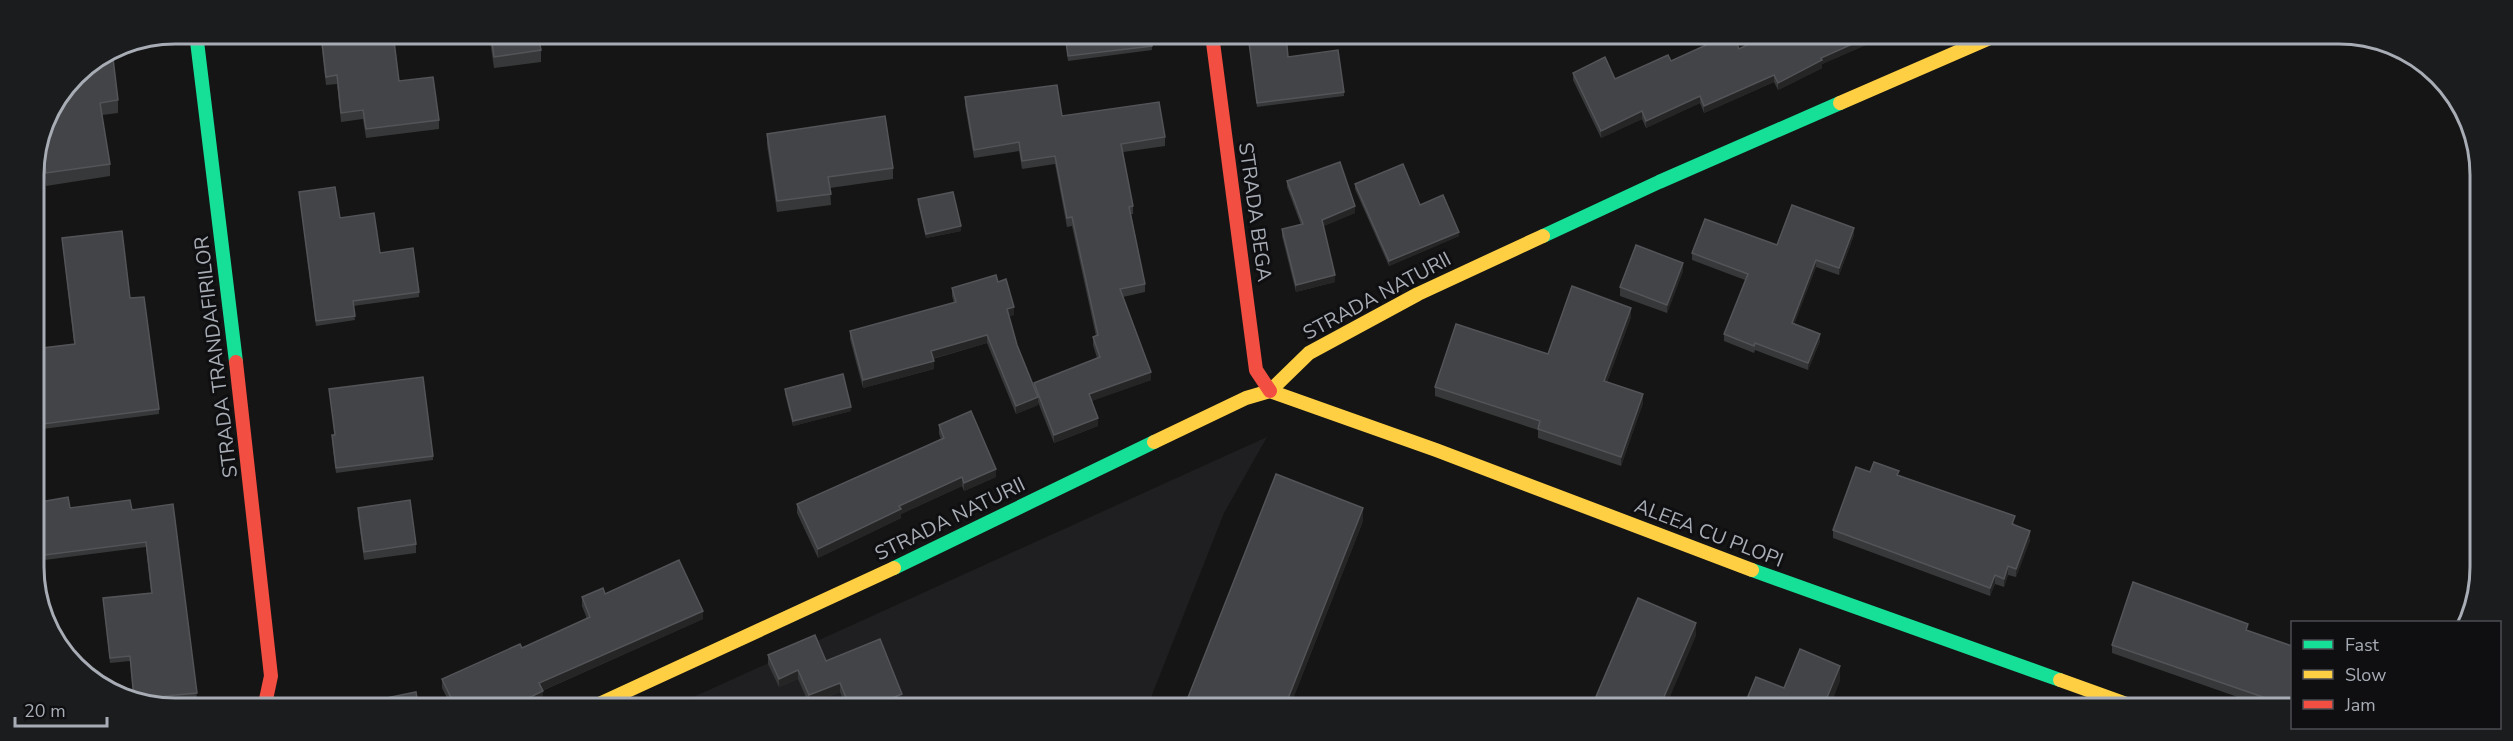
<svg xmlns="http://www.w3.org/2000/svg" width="2513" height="741" viewBox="0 0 2513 741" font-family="'Nunito Sans',sans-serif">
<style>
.built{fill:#1f1f21}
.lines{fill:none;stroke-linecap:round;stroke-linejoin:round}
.fast{stroke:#16e098;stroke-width:14}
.slow{stroke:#ffcf43;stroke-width:14}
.jam{stroke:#f24e42;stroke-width:14}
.wall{fill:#373839}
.shaded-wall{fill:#252525}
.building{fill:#434447;stroke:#535458;stroke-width:1.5}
.labels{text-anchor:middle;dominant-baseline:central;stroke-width:6;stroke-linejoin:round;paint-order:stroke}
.street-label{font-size:20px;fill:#a7acb5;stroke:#0f0f11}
.rim{fill:none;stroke:#a7acb5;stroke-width:3}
</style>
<rect width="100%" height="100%" fill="#151515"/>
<polygon class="built" points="1267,437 1224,513 1148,705 678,704"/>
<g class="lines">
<g class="fast">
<polyline points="196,33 236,362"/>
<polyline points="1543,236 1659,182 1840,103"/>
<polyline points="894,568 1154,442"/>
<polyline points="1752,570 2060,680"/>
</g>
<g class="slow">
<polyline points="1840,103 1992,37"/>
<polyline points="1270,391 1436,450 1752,570"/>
<polyline points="1154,442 1246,398 1270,391 1309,353 1418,294 1543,236"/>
<polyline points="2060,680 2135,707"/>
<polyline points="599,704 894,568"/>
</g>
<g class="jam">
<polyline points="1212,35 1256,370 1270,391"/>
<polyline points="236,362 271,676 265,704"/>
</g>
</g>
<g class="wall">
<polygon points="320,33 393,33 399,81 439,120 439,129 366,138 363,119 341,122 337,84 326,85"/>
<polygon points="489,34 555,34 539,36 541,50 541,62 494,68"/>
<polygon points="679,34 739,34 680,41"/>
<polygon points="1065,35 1151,35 1152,50 1068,61"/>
<polygon points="1248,35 1286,35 1288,57 1344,92 1344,96 1257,107"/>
<polygon points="1339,36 1372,36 1373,41 1340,45"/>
<polygon points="1875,38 1875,41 1822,64 1822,68 1778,90 1774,82 1704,113 1700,103 1646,128 1642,119 1601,138 1573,80 1573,73 1615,79 1671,61 1739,49"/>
<polygon points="2396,51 2427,70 2395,59"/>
<polygon points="75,74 118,100 118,113 102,115 110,164 110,176 46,186 40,137 44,120"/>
<polygon points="965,97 1165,137 1165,146 1123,152 1133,206 1133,214 1131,214 1145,284 1145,292 1123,297 1151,380 1091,401 1098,426 1054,443 1038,402 1038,405 1016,414 987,343 933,359 934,369 863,388 850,339 850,331 954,303 952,296 952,288 998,282 1014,315 1009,316 1017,345 1034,387 1034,383 1097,358 1093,345 1093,337 1096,336 1072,226 1067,227 1055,164 1022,169 1019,151 974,158 965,105"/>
<polygon points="767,134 893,168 893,179 830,188 831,205 777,212 767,145"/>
<polygon points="1287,181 1355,213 1323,226 1335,282 1296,292 1282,236 1282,229 1301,225 1287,187"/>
<polygon points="1355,184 1420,205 1459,236 1389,266 1355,189"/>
<polygon points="299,192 340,218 380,253 419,292 419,297 353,306 355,320 316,326"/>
<polygon points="918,199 961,231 926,238 918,204"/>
<polygon points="1854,235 1839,275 1816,267 1794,324 1820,341 1808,370 1755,350 1754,353 1724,341 1724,334 1745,280 1692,260 1692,253 1777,245"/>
<polygon points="62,238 130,298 159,409 159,414 35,430 34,349 74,344"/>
<polygon points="1683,271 1667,313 1620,296 1620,287"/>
<polygon points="1631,317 1607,382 1643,403 1621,466 1538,438 1538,430 1435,396 1435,387 1548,354"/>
<polygon points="329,389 433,456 433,460 336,473 332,440 332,435 335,435"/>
<polygon points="785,389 851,411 793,426 785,394"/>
<polygon points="939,425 996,477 964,491 962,486 901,514 901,518 818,558 797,513 797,504 941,439 939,434"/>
<polygon points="1870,472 1899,475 2015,524 2014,525 2030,540 2016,577 2008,575 2004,587 1995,584 1990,596 1833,538 1833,530"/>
<polygon points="35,503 70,508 132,510 173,504 197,698 138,703 134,701 130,661 110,663 103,598 151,593 146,547 37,561 35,553"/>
<polygon points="358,508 416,544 416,553 364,560 358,516"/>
<polygon points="1363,521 1290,706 1187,705 1187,700"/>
<polygon points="605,594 703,619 542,691 543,700 534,704 450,704 442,688 442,679 522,648 587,619 582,606 582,597"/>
<polygon points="2248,630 2292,708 2269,708 2112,653 2112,645"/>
<polygon points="768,655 826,661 902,703 898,705 845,705 840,692 809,704 798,679 779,687 768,664"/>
</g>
<g class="shaded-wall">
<polygon points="1868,37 1877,37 1875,38 1875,41 1822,64 1822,68 1778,90 1778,83 1821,58"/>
<polygon points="1774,75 1774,82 1704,113 1704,106"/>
<polygon points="1700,96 1700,103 1646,128 1646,121"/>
<polygon points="1642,111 1642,119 1601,138 1601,131"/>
<polygon points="1355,206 1355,213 1322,227 1322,220"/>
<polygon points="961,226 961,231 926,238 926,234"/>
<polygon points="1854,228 1854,235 1839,275 1839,268"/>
<polygon points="1459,232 1459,236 1389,266 1389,261"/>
<polygon points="1816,260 1816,267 1792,330 1792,323"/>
<polygon points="1683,263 1683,271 1667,313 1667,305"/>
<polygon points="1335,275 1335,282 1296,292 1296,285"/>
<polygon points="1014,307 1014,315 1007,317 1007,309"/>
<polygon points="1631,308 1631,317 1604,390 1604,381"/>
<polygon points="1820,334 1820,341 1808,370 1808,363"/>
<polygon points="987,335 987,343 931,359 931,351"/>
<polygon points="934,361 934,369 863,388 863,380"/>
<polygon points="1151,372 1151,380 1089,402 1089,394"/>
<polygon points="1643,394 1643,403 1621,466 1621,457"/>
<polygon points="1038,397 1038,405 1016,414 1016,406"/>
<polygon points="851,407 851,411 793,426 793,421"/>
<polygon points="1098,418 1098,426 1054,443 1054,435"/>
<polygon points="996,469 996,477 964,491 964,483"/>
<polygon points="962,477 962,486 901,514 901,518 818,558 818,549 899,506"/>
<polygon points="1363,508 1363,521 1290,706 1285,706"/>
<polygon points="2030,531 2030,540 2016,577 2016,569"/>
<polygon points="2008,566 2008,575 2004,587 2004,579"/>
<polygon points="1995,575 1995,584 1990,596 1990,588"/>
<polygon points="703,611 703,619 539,692 539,683"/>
<polygon points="1696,623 1696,636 1666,706 1660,706"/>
<polygon points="1840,666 1840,681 1830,707 1823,707"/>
<polygon points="798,670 798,679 779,687 779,679"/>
<polygon points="840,683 840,692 809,704 809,695"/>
<polygon points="543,691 543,700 534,704 516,704"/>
<polygon points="902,694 902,703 898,705 880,705 880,703"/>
</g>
<g class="building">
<polygon points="321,33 393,33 399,81 433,77 439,120 366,129 363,110 341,113 337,75 326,77"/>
<polygon points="491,34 538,34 541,50 494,57"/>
<polygon points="1065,35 1151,35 1152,46 1068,56"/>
<polygon points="1248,35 1286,35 1288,57 1338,50 1344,92 1257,103"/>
<polygon points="1340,36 1372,36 1373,37 1340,40"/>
<polygon points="1726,36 1734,36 1739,49 1765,36 1868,37 1821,58 1822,60 1778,83 1774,75 1704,106 1700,96 1646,121 1642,111 1601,131 1573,73 1605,57 1615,79 1668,55 1671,61"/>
<polygon points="112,50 118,100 100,103 110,164 46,173 41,133 44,120 75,74"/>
<polygon points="2396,51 2410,59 2395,54"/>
<polygon points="1057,85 1062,116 1159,102 1165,137 1121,144 1133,206 1129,207 1145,284 1120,289 1151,372 1089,394 1098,418 1054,435 1034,383 1100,357 1093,337 1098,335 1072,217 1067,218 1055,156 1022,161 1019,142 974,150 965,97"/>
<polygon points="885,116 893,168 828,177 831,194 777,201 767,134"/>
<polygon points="1340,162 1355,206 1322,220 1335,275 1296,285 1282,229 1303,224 1287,181"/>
<polygon points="1403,164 1420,205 1443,195 1459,232 1389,261 1355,184"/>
<polygon points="335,187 340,218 374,213 380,253 413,248 419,292 353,301 355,316 316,321 299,192"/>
<polygon points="953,192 961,226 926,234 918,199"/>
<polygon points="1792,205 1854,228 1839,268 1816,260 1792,323 1820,334 1808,363 1755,343 1754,346 1724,334 1748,274 1692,253 1705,219 1777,245"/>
<polygon points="122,231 130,298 144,297 159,409 35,425 34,349 75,344 62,238"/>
<polygon points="1636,245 1683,263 1667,305 1620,287"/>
<polygon points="996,275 998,282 1006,279 1014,307 1007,309 1017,345 1038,397 1016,406 987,335 931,351 934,361 863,380 850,331 956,302 952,288"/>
<polygon points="1572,286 1631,308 1604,381 1643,394 1621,457 1538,429 1540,421 1435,387 1456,324 1548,354"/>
<polygon points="843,374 851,407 793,421 785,389"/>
<polygon points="423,377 433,456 336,468 332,435 335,435 329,389"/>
<polygon points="971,411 996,469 964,483 962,477 899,506 901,509 818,549 797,504 944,438 939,425"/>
<polygon points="1874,462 1899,471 1897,475 2015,516 2012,524 2030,531 2016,569 2008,566 2004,579 1995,575 1990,588 1833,530 1856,467 1870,472"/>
<polygon points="1276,474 1363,508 1285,706 1201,705 1187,700"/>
<polygon points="68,497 70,508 130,500 132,510 173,504 197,693 134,699 130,656 110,658 103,598 152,593 146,542 37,556 35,548 35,503"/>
<polygon points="410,500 416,544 364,552 358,508"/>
<polygon points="679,560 703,611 539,683 543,691 516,704 454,704 442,679 520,644 522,648 590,617 582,597 603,588 605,594"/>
<polygon points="2133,582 2248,624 2246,630 2292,646 2292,707 2112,645"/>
<polygon points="1638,598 1696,623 1660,706 1592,706"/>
<polygon points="815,635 826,661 880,639 902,694 880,703 881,705 849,705 840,683 809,695 798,670 779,679 768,655"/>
<polygon points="1800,649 1840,666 1823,707 1744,706 1756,677 1784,688"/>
<polygon points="416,692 418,704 376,704 376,700"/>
</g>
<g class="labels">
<g class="street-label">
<text transform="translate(1255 212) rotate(82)">STRADA BEGA</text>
<text transform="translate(1377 296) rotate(-28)">STRADA NATURII</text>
<text transform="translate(216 357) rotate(-97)">STRADA TRANDAFIRILOR</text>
<text transform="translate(950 519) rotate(-26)">STRADA NATURII</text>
<text transform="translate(1709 533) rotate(21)">ALEEA CU PLOPI</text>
</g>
</g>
<path d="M0 0H2513V741H0ZM175 44H2339A131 131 0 0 1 2470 175V567A131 131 0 0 1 2339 698H175A131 131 0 0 1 44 567V175A131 131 0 0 1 175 44Z" fill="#1b1c1e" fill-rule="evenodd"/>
<path class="rim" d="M175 44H2339A131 131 0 0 1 2470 175V567A131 131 0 0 1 2339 698H175A131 131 0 0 1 44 567V175A131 131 0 0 1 175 44Z"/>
<rect x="2291" y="621" width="210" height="108" fill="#0f0f11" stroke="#4c4e53" stroke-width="1.5"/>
<rect x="2303" y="640" width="30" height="9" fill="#16e098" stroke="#4c4e53" stroke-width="1.5"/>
<text x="2345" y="651" font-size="18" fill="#a7acb5">Fast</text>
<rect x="2303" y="670" width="30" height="9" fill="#ffcf43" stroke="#4c4e53" stroke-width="1.5"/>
<text x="2345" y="681" font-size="18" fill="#a7acb5">Slow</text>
<rect x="2303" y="700" width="30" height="9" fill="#f24e42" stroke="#4c4e53" stroke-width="1.5"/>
<text x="2345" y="711" font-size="18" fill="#a7acb5">Jam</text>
<path d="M15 717v9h92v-9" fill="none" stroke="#a7acb5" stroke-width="3"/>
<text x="24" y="717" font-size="18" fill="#a7acb5" stroke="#0f0f11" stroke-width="4.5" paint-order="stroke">20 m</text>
</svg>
